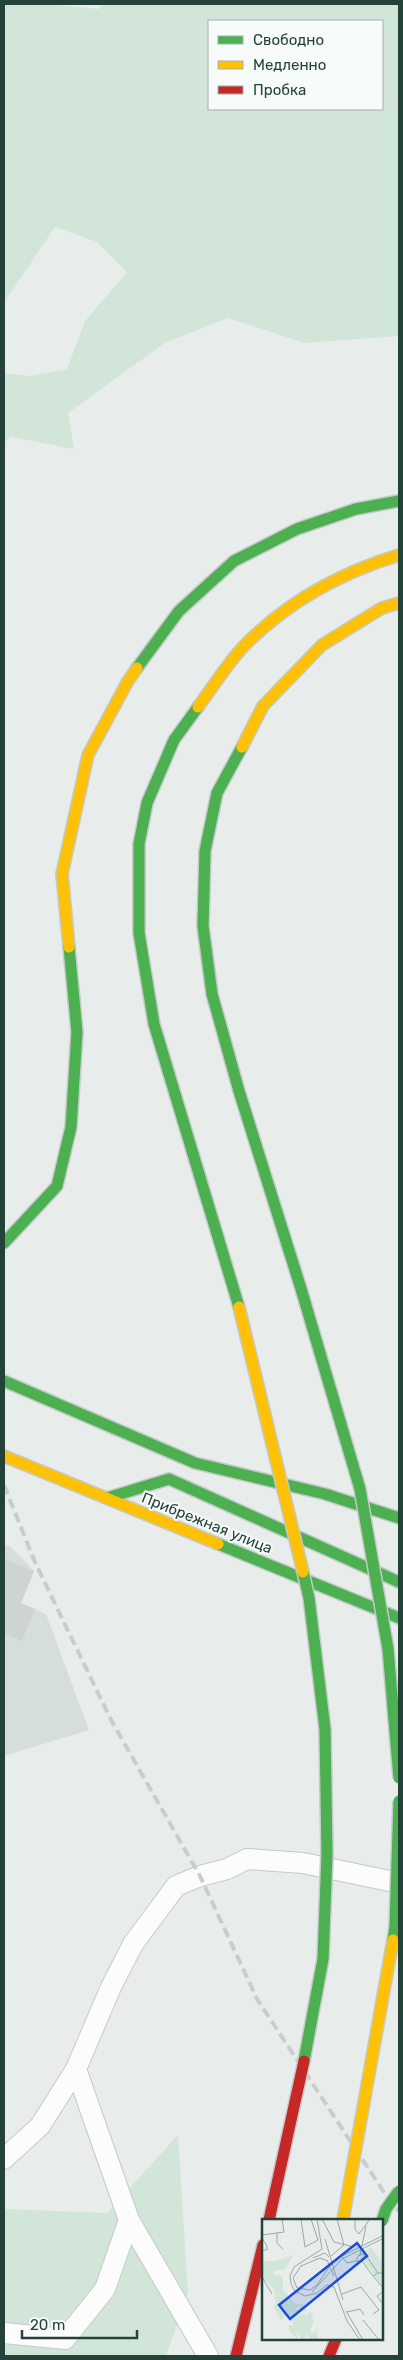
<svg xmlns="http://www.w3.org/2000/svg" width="403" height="2360" viewBox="0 0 403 2360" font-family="Rubik,sans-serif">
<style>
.built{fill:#d6dedb}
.green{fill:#d1e6d8;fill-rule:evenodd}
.building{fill:#cfd4d2}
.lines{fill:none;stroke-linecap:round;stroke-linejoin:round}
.lane-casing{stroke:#c5cac8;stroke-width:22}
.fast-casing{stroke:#c3cbc8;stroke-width:14}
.slow-casing{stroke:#c3cbc8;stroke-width:14}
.jam-casing{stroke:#c3cbc8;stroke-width:14}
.lane{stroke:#fcfcfc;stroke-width:20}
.fast{stroke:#4caf50;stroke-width:11}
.slow{stroke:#ffc107;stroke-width:11}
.jam{stroke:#c62828;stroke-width:11}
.rail{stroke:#c9cdcc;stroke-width:4;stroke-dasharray:10 5;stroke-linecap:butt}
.fast-bridge-casing{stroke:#c3cbc8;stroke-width:14;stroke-linecap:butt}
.slow-bridge-casing{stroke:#c3cbc8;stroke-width:14;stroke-linecap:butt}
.jam-bridge-casing{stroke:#c3cbc8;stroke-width:14;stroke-linecap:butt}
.fast-bridge{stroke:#4caf50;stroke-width:11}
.slow-bridge{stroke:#ffc107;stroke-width:11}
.jam-bridge{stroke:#c62828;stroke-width:11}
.labels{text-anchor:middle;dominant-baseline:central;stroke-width:4;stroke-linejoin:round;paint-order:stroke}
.street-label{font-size:15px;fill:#24423a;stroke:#f7fbf9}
.inset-road{fill:none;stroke:#9aa9a4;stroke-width:1}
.view{fill:#1d4ed8;fill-opacity:0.15;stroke:#1d4ed8;stroke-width:2.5}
.inset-edge{fill:none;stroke:#24423a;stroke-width:2.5}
</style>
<rect width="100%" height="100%" fill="#e8edeb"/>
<polygon class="built" points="4,1545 10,1546 34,1571 21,1603 46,1614 89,1730 4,1756"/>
<g class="green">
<path d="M4,4H47L99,9L102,4H399V336L304,343L228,318L165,343L68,413L74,449L11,437L4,443V373L29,376L67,369L85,321L127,272L97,242L55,227L4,303ZM209,21H382V109H209Z"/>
<polygon points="178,2135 188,2293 166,2356 4,2356 4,2209 107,2213"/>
</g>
<polygon class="building" points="4,1559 34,1571 21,1603 35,1609 22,1641 4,1634"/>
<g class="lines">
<defs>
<g id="lane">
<polyline points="76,2069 111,1987 133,1944 176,1886 200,1876 227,1869 247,1859 303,1863 399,1883"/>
<polyline points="4,2159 40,2126 76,2069 129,2220 105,2289 65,2339 4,2333"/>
<polyline points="129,2220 208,2356"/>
</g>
<g id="fast">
<polyline points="137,668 179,611 234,561 297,529 356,509 399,501"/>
<polyline points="198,707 174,740 147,803 139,844 139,933 154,1024 239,1307"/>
<polyline points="242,747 217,793 205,851 203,926 212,994 239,1091 302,1292"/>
<polyline points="4,1243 57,1186 71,1127 77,1032 69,947"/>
<polyline points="4,1381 195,1463 325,1494 399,1518"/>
<polyline points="107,1498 169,1479 399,1582"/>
<polyline points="218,1544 399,1618"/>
</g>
<g id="slow">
<path d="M198,707C213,687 227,664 244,646C288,601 340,573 399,555"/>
<polyline points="242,747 263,706 322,645 382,608 399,603"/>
<polyline points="69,947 62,874 88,755 128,681 137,668"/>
<polyline points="4,1456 218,1544"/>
</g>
<g id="jam">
<polyline points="236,2356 263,2245"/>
<polyline points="329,2356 336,2339"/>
</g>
</defs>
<use href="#lane" class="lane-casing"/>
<use href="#fast" class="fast-casing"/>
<use href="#slow" class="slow-casing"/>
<use href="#jam" class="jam-casing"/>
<use href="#lane" class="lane"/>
<use href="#fast" class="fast"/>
<use href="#slow" class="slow"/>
<use href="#jam" class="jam"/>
<polyline class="rail" points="4,1485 34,1560 111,1720 200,1876 257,1999 389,2200 399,2211"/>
<defs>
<g id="fast-bridge">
<polyline points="302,1292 360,1489 388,1649 399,1778"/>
<polyline points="303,1572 309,1598 325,1729 327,1854 323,1959 304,2061"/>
<polyline points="393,1940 395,1927 399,1801"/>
<polyline points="382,2221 386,2209 399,2191"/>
</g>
<g id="slow-bridge">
<polyline points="239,1307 303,1572"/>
<polyline points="343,2220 393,1940"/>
</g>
<polyline id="jam-bridge" points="269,2220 304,2061"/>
</defs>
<use href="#fast-bridge" class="fast-bridge-casing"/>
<use href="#slow-bridge" class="slow-bridge-casing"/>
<use href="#jam-bridge" class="jam-bridge-casing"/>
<use href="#fast-bridge" class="fast-bridge"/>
<use href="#slow-bridge" class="slow-bridge"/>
<use href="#jam-bridge" class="jam-bridge"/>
</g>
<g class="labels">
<g class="street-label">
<text transform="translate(207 1523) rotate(22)">Прибрежная улица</text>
</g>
</g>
<g transform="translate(262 2219)">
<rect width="121" height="121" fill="#e8edeb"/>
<path d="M109,28L121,44V68L98,37H93ZM32,36L22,51H14L11,55L21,58V71L32,84L41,85L45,91L42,93L38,88H34L39,96L29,100L25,96L19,101L11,87L14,85L12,71L0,57V42H13ZM47,93L52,95L49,99L52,102L48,112L51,115L57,107L54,114L58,121L48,120L46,116L40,120L35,114V120L27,111V106L32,107L29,101L43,94L45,98Z" fill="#d1e6d8"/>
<path class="inset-road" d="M39,0L43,28L56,21L49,0M55,0L60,30L32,48L28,57L29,65L33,72L43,77L55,74L65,66L72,68L85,102L98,121M60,0L72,23L92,28M93,0V10L97,15L108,0M15,14V24L21,30M0,16L22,13L20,0M0,19L5,27V31H0M63,20L81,81M98,36L104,7M69,37L82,26L75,0M80,38L85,44L94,42M51,39L63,34L67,38M116,54L111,57L122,70M71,57V54L68,49L66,44V42L58,39L39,47L31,59L35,69L48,71L55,66L67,48L76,39L122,16M111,57L100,42H94L97,36L103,35L116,54H122M0,58L10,75M50,73L80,40L122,19M80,75L99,68L117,91L111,95M121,85L115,77L122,72M84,92L101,121M85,93L98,90L102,96M101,101L117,121"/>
<path class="view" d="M95,24L105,37L28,100L17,86Z"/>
<rect width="121" height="121" class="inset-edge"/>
</g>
<rect width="403" height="2360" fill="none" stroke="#24423a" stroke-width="10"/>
<rect x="208" y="20" width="175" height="90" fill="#f7fbf9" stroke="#a3b1ad"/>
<rect x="218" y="36" width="25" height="8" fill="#4caf50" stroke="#a3b1ad"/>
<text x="253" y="45" font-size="15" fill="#24423a">Свободно</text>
<rect x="218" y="61" width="25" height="8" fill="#ffc107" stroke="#a3b1ad"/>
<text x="253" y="70" font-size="15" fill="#24423a">Медленно</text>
<rect x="218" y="86" width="25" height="8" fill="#c62828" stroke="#a3b1ad"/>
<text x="253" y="95" font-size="15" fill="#24423a">Пробка</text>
<path d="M22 2330v8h115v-8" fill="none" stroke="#24423a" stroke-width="2.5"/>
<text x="30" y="2330" font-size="15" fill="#24423a" stroke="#f7fbf9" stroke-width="4" paint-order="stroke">20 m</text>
</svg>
